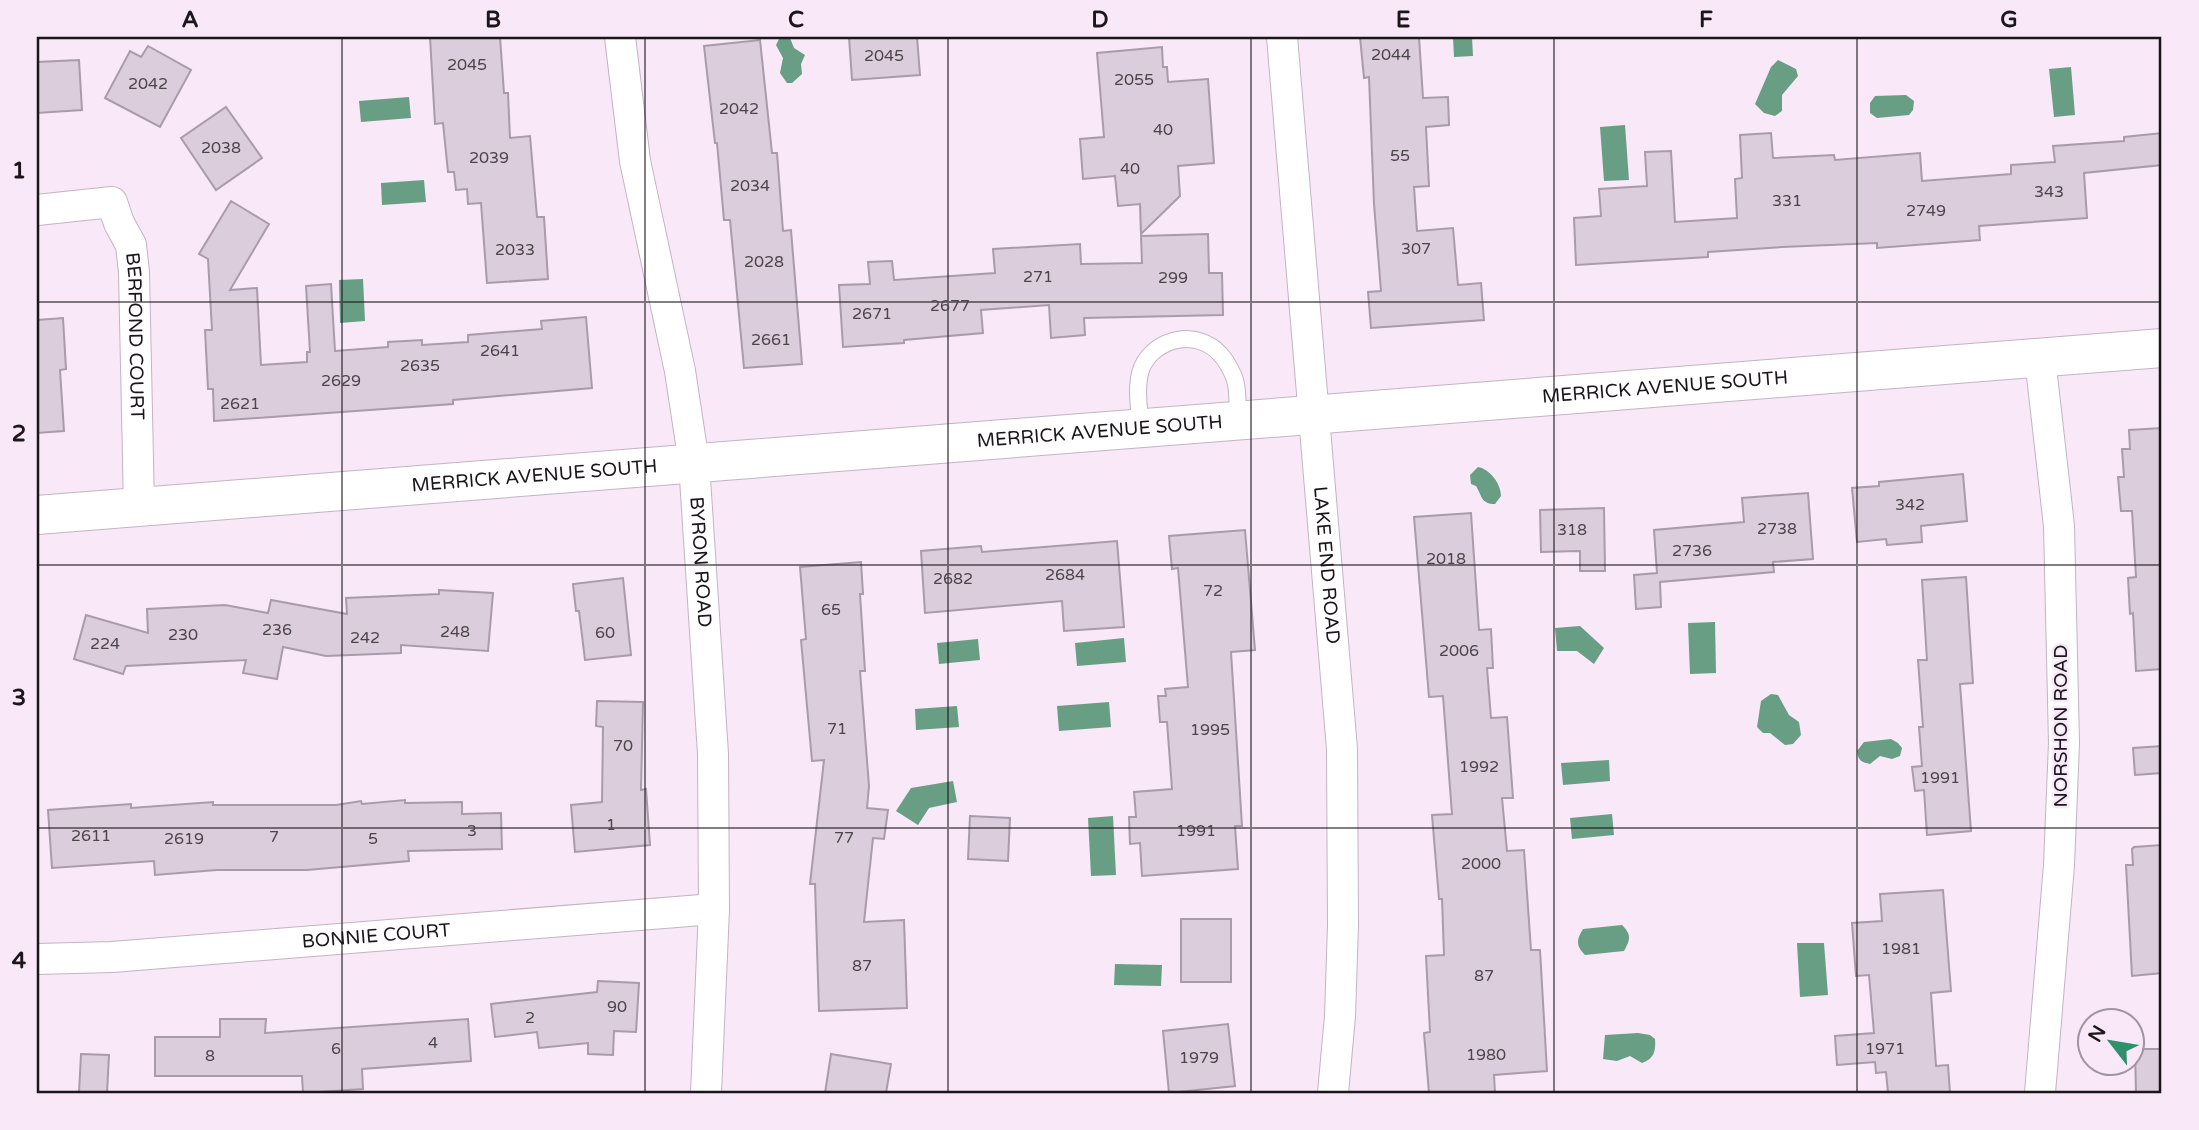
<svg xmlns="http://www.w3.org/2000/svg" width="2199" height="1130" viewBox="0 0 2199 1130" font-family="'Varela Round',sans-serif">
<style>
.water{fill:#679e84}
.building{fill:#dccddc;stroke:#aa9baa;stroke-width:2}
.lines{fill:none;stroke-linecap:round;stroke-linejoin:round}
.lane-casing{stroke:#c3b4c3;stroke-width:18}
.street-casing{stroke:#c3b4c3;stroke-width:32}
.secondary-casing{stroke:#c3b4c3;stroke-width:40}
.lane{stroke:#fff;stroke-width:16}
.street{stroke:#fff;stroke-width:30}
.secondary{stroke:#fff;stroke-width:38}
.grid{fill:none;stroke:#1b161b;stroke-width:2;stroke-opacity:0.55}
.labels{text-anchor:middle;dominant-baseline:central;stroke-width:5;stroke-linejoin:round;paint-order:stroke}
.number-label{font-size:16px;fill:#4b444b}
.street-label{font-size:19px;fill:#1b161b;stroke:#f8e8f8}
.neatline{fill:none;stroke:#1b161b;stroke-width:2.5}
.grid-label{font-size:23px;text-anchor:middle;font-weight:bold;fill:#1b161b}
</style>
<rect width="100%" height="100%" fill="#f8e8f8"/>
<g class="water">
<polygon points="785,37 790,38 794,48 805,55 801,64 802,74 792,83 787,83 780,73 783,58 776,45 779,39"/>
<polygon points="1453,37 1472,37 1473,56 1454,57"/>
<polygon points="1778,60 1796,69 1798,76 1782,95 1782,111 1775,116 1764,113 1755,104 1771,67"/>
<polygon points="2071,67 2075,115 2054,117 2049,69"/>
<polygon points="1906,95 1914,101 1913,110 1909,115 1877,118 1870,113 1870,103 1875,96"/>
<polygon points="409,97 411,118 361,122 359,101"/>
<polygon points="1625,125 1629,180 1604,181 1600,127"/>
<polygon points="424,180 426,202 382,205 381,183"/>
<polygon points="363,279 365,321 340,323 339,280"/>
<path d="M1478,467C1490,469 1501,484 1501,496L1495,504C1481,504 1482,496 1476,486L1471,484L1470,475Z"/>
<polygon points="1715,622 1716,673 1690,674 1688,623"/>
<polygon points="1580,626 1604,648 1594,664 1577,651 1557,651 1555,628"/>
<polygon points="1124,638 1126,662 1077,666 1075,643"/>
<polygon points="978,639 980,660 939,664 937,643"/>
<polygon points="1771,694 1778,695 1789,715 1799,722 1801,735 1793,744 1785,745 1770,733 1763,733 1757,727 1761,701"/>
<polygon points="1109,702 1111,727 1059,731 1057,706"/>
<polygon points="957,706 959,727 916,730 915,709"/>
<path d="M1891,739L1898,743L1902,748L1900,756L1892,759L1880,756L1870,764C1861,762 1858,760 1857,751L1864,742Z"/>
<polygon points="1609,760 1610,781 1563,785 1561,763"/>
<polygon points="953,781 957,802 929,808 918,825 896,811 911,788"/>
<polygon points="1612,814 1614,835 1572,839 1570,818"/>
<polygon points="1113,816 1116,875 1091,876 1088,818"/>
<path d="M1622,925C1632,935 1630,940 1624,951L1585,955C1576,946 1576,940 1583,929Z"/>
<polygon points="1797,943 1824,943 1828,995 1800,997"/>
<polygon points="1115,964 1162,965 1161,986 1114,985"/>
<path d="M1638,1033L1650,1035L1655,1039C1656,1051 1654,1059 1642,1063L1630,1056L1617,1061L1603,1059L1605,1035Z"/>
</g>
<g class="building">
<polygon points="430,37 500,37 504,93 508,93 510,138 530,136 537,217 544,217 548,279 487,283 481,203 468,204 467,189 456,190 454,172 448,172 443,123 435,124"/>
<polygon points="849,37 917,37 920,75 852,80"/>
<polygon points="1360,37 1419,37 1423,98 1448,97 1449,125 1426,127 1429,186 1414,187 1417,231 1453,228 1458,285 1481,283 1484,320 1371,328 1368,292 1381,291 1374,204 1369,77 1364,78"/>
<polygon points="760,40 772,153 777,153 783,231 791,230 802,364 744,368 730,220 724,220 717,143 715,143 704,46"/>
<polygon points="148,46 191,70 160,127 105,98 130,51 141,57"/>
<polygon points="1162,47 1163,67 1167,67 1168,82 1208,79 1214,163 1178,166 1180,196 1141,234 1140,204 1118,206 1115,176 1083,179 1080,139 1104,137 1097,53"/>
<polygon points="79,60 82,110 37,113 37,62"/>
<polygon points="226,107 262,158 216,190 181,138"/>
<polygon points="1771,133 1773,158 1834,155 1835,160 1920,153 1922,181 2011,174 2011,165 2055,162 2053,146 2124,141 2124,137 2162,133 2162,165 2084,173 2087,218 1979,226 1980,240 1877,248 1877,243 1782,247 1708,252 1708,257 1576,265 1574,218 1601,216 1599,189 1647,186 1645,152 1671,151 1675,222 1737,218 1735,179 1742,178 1740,135"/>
<polygon points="231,201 269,224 230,290 257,288 261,365 307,362 307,352 310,352 306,286 331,284 335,351 388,347 388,342 422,340 422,345 468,342 468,335 542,329 541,321 586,317 592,388 453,400 453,404 214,421 213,389 208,389 205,330 212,330 208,259 199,254"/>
<polygon points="1208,234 1209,273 1222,273 1223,315 1084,318 1085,335 1051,338 1049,305 981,310 983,333 904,340 904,343 843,347 839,285 870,284 868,262 892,261 894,280 995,273 993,249 1080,244 1081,264 1142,263 1141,236"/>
<polygon points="63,318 66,369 60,370 64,431 37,433 37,320"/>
<polygon points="2162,428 2162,669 2136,671 2133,613 2130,614 2128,578 2136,577 2132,511 2121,511 2118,477 2124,477 2122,449 2130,449 2129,430"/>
<polygon points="1963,474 1967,521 1921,526 1922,542 1887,545 1886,539 1857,542 1852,488 1879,486 1879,482"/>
<polygon points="1808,493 1813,559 1773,562 1774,572 1660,582 1661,607 1636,609 1634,575 1657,573 1654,530 1744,522 1742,498"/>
<polygon points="1604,508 1605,571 1580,571 1580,551 1541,552 1540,510"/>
<polygon points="1471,513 1479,630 1491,629 1493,668 1487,668 1491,718 1507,717 1513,798 1502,798 1507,851 1524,850 1531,950 1540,950 1547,1071 1494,1075 1495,1093 1429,1093 1424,1033 1430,1032 1426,956 1444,955 1442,899 1439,899 1432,815 1452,814 1443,696 1429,697 1414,517"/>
<polygon points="1245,530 1255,650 1231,652 1242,826 1235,826 1238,869 1142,876 1140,843 1130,844 1129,817 1136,817 1134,792 1172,789 1167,722 1160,722 1158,696 1166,696 1165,689 1188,687 1178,568 1172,569 1169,536"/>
<polygon points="1117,541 1124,627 1064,631 1062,601 925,613 921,551 981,546 982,552"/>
<polygon points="861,562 863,594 860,594 865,671 860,671 869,786 867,808 888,810 884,839 873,838 864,922 904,920 907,1008 819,1011 815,884 810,884 824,760 812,761 801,640 806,639 800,567"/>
<polygon points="1966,577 1973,683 1960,684 1971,831 1927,835 1924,790 1915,791 1912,767 1922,766 1919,727 1923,727 1918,660 1927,660 1922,580"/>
<polygon points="623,578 631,655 585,660 579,611 576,611 573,584"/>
<polygon points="439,590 493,593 488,651 401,645 401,653 326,656 283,647 277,679 243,673 246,660 126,666 123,674 74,659 86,615 148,633 147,609 225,605 268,613 271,600 347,614 346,598 439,594"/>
<polygon points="597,701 643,702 641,790 646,789 650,845 575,852 571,805 602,802 603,727 596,726"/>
<polygon points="2162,746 2162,773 2135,775 2133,748"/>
<polygon points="405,800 405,803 462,802 462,814 501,813 502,849 408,851 409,861 307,870 217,870 155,875 154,861 52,868 48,810 131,804 131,808 213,802 213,805 336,805 361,801 362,804"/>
<polygon points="970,816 1010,818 1008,861 968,859"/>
<polygon points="2162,845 2162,973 2132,976 2126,865 2133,865 2132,849 2134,847"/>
<polygon points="1943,890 1951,991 1931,993 1936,1066 1948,1065 1950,1093 1888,1093 1886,1072 1876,1073 1875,1062 1837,1065 1835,1036 1874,1033 1869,975 1856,976 1852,923 1882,921 1880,894"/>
<rect x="1181" y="919" width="50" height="63"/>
<polygon points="598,981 639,983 636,1032 614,1031 613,1055 588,1054 588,1043 539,1048 537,1032 495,1037 491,1004 597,992"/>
<polygon points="220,1019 266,1019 265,1033 468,1019 471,1061 362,1069 363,1089 303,1093 302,1076 155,1076 155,1037 220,1037"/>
<polygon points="1228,1024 1235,1086 1169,1093 1163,1031"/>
<polygon points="2135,1049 2162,1049 2162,1093 2136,1093"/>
<polygon points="81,1054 109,1055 107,1093 79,1093"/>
<polygon points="831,1054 891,1064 886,1093 825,1093"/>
</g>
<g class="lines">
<defs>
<path id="lane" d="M1141,427C1139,409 1135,384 1142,367C1156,337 1198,329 1220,354C1225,359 1231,370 1234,377C1239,389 1237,408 1238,421"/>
<g id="street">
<path id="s1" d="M620,37L635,161L680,371L694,463L713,754L714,909L706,1093"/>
<path id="s2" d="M1282,37L1342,749L1343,925L1340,1016L1333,1093"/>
<path id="s3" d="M37,210L112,202L119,223L131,245L134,272L139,507"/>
<polyline points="2040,358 2059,526 2064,743 2059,865 2040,1093"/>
<path id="s4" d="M37,959L112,957L714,909"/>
</g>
<g id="secondary">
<path id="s5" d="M37,515L2162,348"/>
</g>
</defs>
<use href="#lane" class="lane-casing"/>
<use href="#street" class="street-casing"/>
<use href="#secondary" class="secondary-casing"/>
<use href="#lane" class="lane"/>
<use href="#street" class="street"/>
<use href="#secondary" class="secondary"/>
</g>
<path class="grid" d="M342,37V1093M645,37V1093M948,37V1093M1251,37V1093M1554,37V1093M1857,37V1093M37,302H2162M37,565H2162M37,828H2162"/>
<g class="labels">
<g class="number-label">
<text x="1391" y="55">2044</text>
<text x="884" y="56">2045</text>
<text x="467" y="65">2045</text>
<text x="1134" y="80">2055</text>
<text x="148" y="84">2042</text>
<text x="739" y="109">2042</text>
<text x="1163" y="130">40</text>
<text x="221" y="148">2038</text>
<text x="1400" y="156">55</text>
<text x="489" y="158">2039</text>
<text x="1130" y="169">40</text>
<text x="750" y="186">2034</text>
<text x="2049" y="192">343</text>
<text x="1787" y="201">331</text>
<text x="1926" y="211">2749</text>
<text x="1416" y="249">307</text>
<text x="515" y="250">2033</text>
<text x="764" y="262">2028</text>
<text x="1038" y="277">271</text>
<text x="1173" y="278">299</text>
<text x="950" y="306">2677</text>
<text x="872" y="314">2671</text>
<text x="771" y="340">2661</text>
<text x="500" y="351">2641</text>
<text x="420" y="366">2635</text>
<text x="341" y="381">2629</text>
<text x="240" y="404">2621</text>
<text x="1910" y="505">342</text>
<text x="1777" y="529">2738</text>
<text x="1572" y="530">318</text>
<text x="1692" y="551">2736</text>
<text x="1446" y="559">2018</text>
<text x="1065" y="575">2684</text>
<text x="953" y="579">2682</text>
<text x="1213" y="591">72</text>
<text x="831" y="610">65</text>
<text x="277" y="630">236</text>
<text x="455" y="632">248</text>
<text x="605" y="633">60</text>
<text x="183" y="635">230</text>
<text x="365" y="638">242</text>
<text x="105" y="644">224</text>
<text x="1459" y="651">2006</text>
<text x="837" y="729">71</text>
<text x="1210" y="730">1995</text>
<text x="623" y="746">70</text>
<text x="1479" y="767">1992</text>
<text x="1940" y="778">1991</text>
<text x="611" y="825">1</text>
<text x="472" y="831">3</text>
<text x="1196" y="831">1991</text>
<text x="91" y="836">2611</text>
<text x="274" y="837">7</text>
<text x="844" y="838">77</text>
<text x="184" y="839">2619</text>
<text x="373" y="839">5</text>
<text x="1481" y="864">2000</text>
<text x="1901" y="949">1981</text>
<text x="862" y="966">87</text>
<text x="1484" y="976">87</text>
<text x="617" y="1007">90</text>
<text x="530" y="1018">2</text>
<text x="433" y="1043">4</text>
<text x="336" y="1049">6</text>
<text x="1885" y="1049">1971</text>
<text x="1486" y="1055">1980</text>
<text x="210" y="1056">8</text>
<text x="1199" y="1058">1979</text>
</g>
<g class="street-label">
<text stroke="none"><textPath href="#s3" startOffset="214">BERFOND COURT</textPath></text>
<text stroke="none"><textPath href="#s5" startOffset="1633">MERRICK AVENUE SOUTH</textPath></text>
<text stroke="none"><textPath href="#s5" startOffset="1066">MERRICK AVENUE SOUTH</textPath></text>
<text stroke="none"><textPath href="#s5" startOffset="499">MERRICK AVENUE SOUTH</textPath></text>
<text stroke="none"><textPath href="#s1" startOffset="532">BYRON ROAD</textPath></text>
<text stroke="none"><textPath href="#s2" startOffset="530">LAKE END ROAD</textPath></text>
<text transform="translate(2061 726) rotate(-90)">NORSHON ROAD</text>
<text stroke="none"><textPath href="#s4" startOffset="340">BONNIE COURT</textPath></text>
</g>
</g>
<rect width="2199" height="1130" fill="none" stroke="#f8e8f8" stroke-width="77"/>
<g transform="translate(2111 1042) rotate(301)"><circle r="33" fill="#f8e8f8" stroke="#a094a0" stroke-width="2"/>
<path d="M0-5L12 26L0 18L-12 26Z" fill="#2f916a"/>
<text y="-10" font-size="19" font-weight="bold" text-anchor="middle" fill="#1b161b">N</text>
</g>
<rect x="38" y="38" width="2122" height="1054" class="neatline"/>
<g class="grid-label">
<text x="190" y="27">A</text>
<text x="493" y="27">B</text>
<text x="796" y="27">C</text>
<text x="1100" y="27">D</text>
<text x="1403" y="27">E</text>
<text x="1706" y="27">F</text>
<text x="2009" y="27">G</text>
<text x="19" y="178">1</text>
<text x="19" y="441">2</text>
<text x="19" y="705">3</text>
<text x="19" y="968">4</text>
</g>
</svg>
